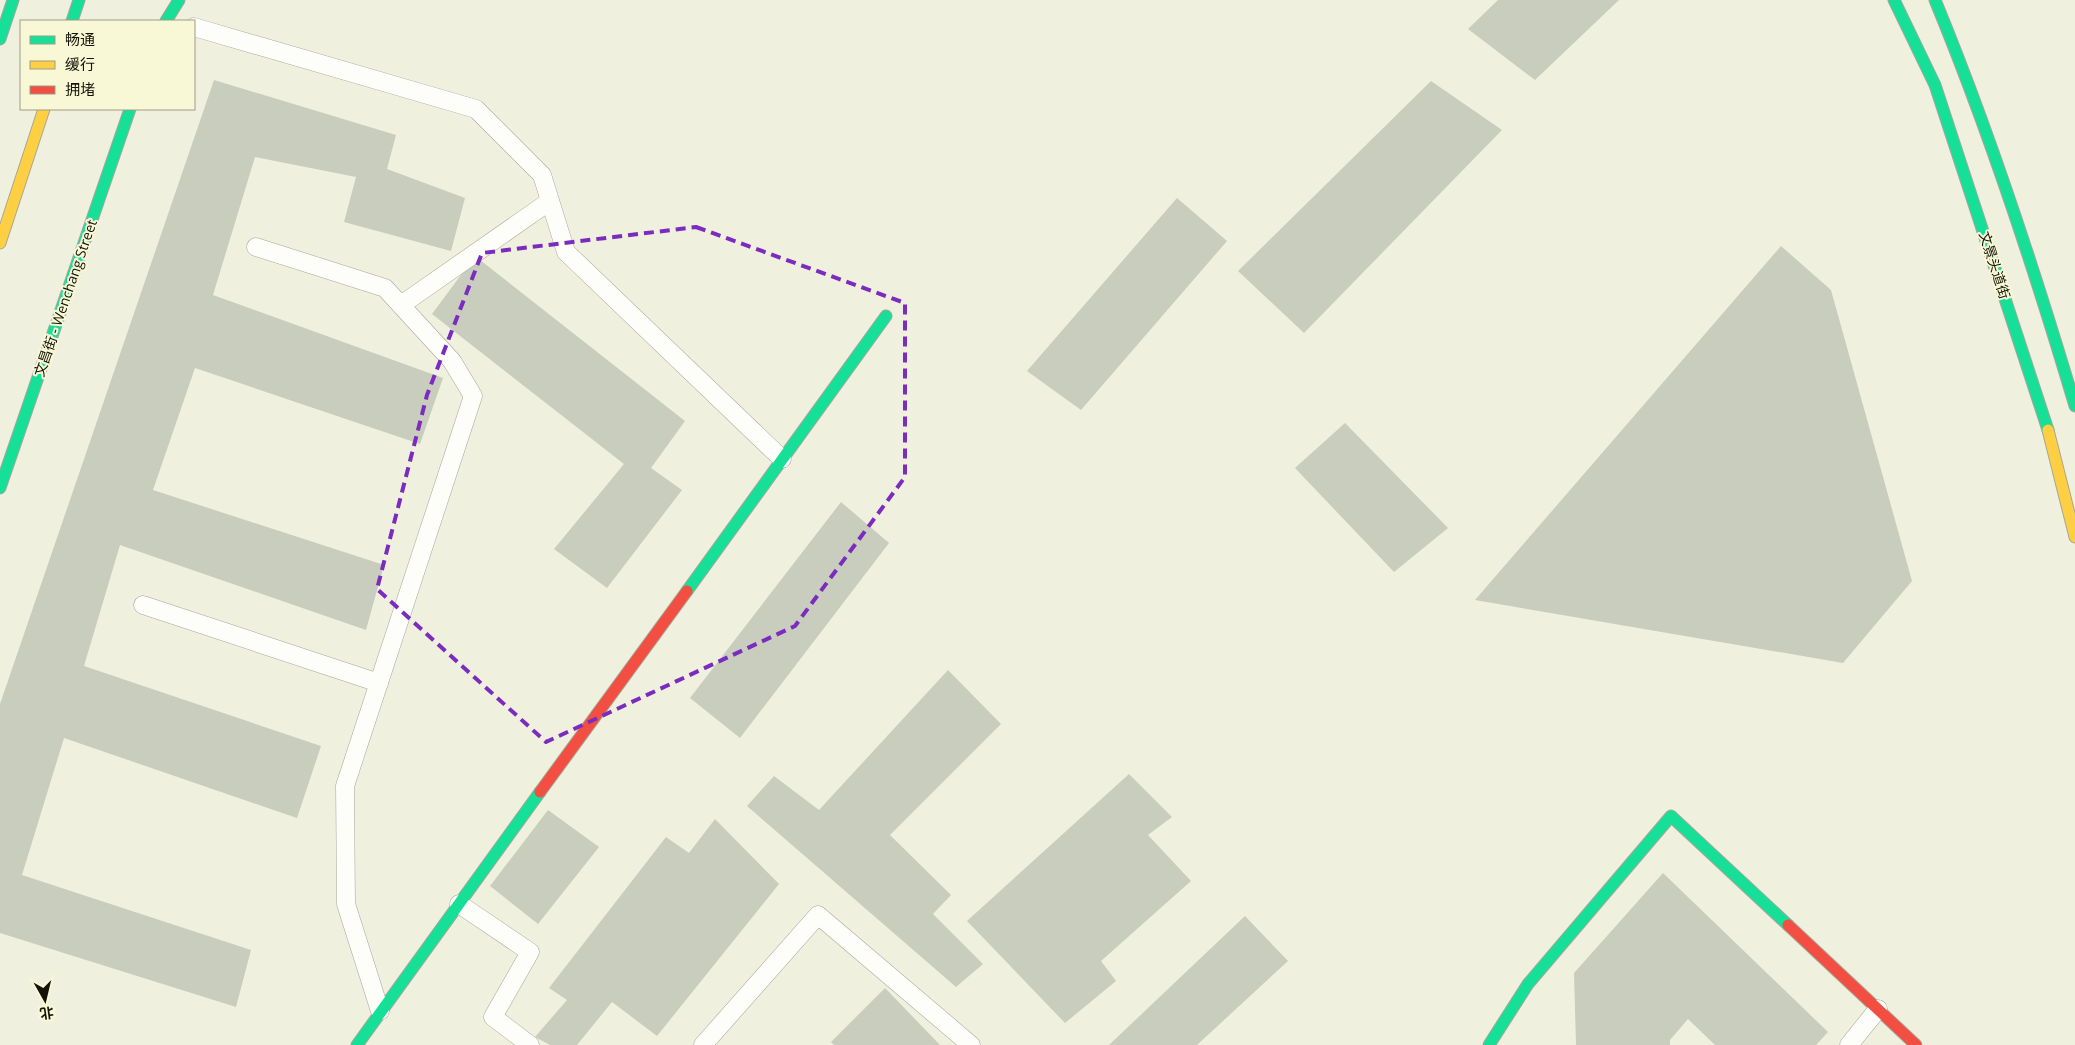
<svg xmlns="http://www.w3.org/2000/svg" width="2075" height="1045" viewBox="0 0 2075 1045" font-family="'Open Sans','Noto Sans SC',sans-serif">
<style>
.building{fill:#c8cdbe}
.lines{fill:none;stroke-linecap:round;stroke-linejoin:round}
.lane-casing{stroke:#a6a699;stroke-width:19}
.fast-casing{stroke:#a6a699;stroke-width:13}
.slow-casing{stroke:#a6a699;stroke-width:13}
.jam-casing{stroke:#a6a699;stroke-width:13}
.lane{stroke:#fdfdfa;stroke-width:18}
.fast{stroke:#16e098;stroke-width:11}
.slow{stroke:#ffcf43;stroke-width:11}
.jam{stroke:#f24e42;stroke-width:11}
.marked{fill:none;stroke:#7b2cbf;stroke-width:4;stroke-dasharray:10 6;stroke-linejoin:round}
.labels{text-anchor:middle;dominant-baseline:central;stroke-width:4;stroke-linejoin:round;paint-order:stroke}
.street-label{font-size:14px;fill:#131308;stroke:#f8f8d7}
</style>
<rect width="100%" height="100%" fill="#f0f0df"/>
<g class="building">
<polygon points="1498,0 1619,0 1535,80 1468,29"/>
<polygon points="214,80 396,135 387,169 465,198 451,251 344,222 356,177 255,157 213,295 443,378 420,444 195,368 153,490 384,565 366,630 120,545 84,666 321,746 297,818 64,738 22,875 251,950 236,1007 0,933 0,704"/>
<polygon points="1431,81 1502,130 1304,333 1238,271"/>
<polygon points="1177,198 1227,241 1081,410 1027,371"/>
<polygon points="1781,246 1831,290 1912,581 1843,663 1475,600"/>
<polygon points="475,256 685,421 651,468 682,490 607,588 554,549 624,464 432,314"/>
<polygon points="1345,423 1448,528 1394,572 1295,468"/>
<polygon points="841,502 889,543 740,738 690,698"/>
<polygon points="948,670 1001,724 890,835 951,895 933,914 983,964 956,987 747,806 774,776 819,810"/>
<polygon points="1129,774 1172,817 1148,835 1191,881 1101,961 1116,981 1065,1023 967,921"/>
<polygon points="548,810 599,847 538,924 490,886"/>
<polygon points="715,819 779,884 657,1036 612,1002 577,1045 550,1045 535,1037 567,1000 549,988 666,837 689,853"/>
<polygon points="1663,873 1828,1032 1816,1045 1715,1045 1688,1019 1670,1040 1670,1045 1576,1045 1574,973"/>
<polygon points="1245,916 1288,961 1197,1045 1109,1045"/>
<polygon points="885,988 940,1045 834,1045 831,1042"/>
</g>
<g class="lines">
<defs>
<g id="lane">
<polyline points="194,27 476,109 542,175 566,252 782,459"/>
<polyline points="256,247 385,288 452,361 473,396 345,786 346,904 380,1011"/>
<polyline points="401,305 550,201"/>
<polyline points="143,605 379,683"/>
<polyline points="459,904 530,952 493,1017 530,1045"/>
<polyline points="703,1045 818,915 971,1045"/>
<polyline points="1849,1045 1878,1009"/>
</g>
<g id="fast">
<polyline points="1894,0 1935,85 2048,430"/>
<path d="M1935,0C1990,133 2034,268 2075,406"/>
<polyline points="72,21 79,0"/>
<polyline points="166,21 179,0"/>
<polyline points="0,39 13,0"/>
<polyline points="0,488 130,109"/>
<polyline points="687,591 886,316"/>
<polyline points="357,1045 540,792"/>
<polyline points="1489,1045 1528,984 1671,816 1788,925"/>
</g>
<g id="slow">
<polyline points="0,243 44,109"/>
<polyline points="2048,430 2075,537"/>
</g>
<g id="jam">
<polyline points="540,792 687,591"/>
<polyline points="1788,925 1916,1045"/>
</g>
</defs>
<use href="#lane" class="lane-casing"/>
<use href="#fast" class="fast-casing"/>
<use href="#slow" class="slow-casing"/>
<use href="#jam" class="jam-casing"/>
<use href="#lane" class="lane"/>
<use href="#fast" class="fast"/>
<use href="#slow" class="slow"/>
<use href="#jam" class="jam"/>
</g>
<path class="marked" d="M696,227L905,303V477L795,626L546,742L377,589L427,395L482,253Z"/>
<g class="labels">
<g class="street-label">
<text transform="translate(1995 265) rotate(72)">文景头道街</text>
<text transform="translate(65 298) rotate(-71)">文昌街 - Wenchang Street</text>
</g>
</g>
<rect x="20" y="20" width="175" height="90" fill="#f8f8d7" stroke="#9c9c84"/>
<rect x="30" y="36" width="25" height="8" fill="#16e098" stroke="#9c9c84"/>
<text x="65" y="45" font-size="15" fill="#131308">畅通</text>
<rect x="30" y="61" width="25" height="8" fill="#ffcf43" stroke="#9c9c84"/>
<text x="65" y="70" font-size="15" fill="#131308">缓行</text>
<rect x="30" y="86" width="25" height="8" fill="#f24e42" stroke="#9c9c84"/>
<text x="65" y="95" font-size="15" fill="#131308">拥堵</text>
<g transform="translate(45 1000) rotate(172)" stroke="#f8f8d7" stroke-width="4" paint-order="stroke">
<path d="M0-4L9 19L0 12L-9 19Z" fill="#131308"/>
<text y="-8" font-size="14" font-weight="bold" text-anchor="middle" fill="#131308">北</text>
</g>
</svg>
